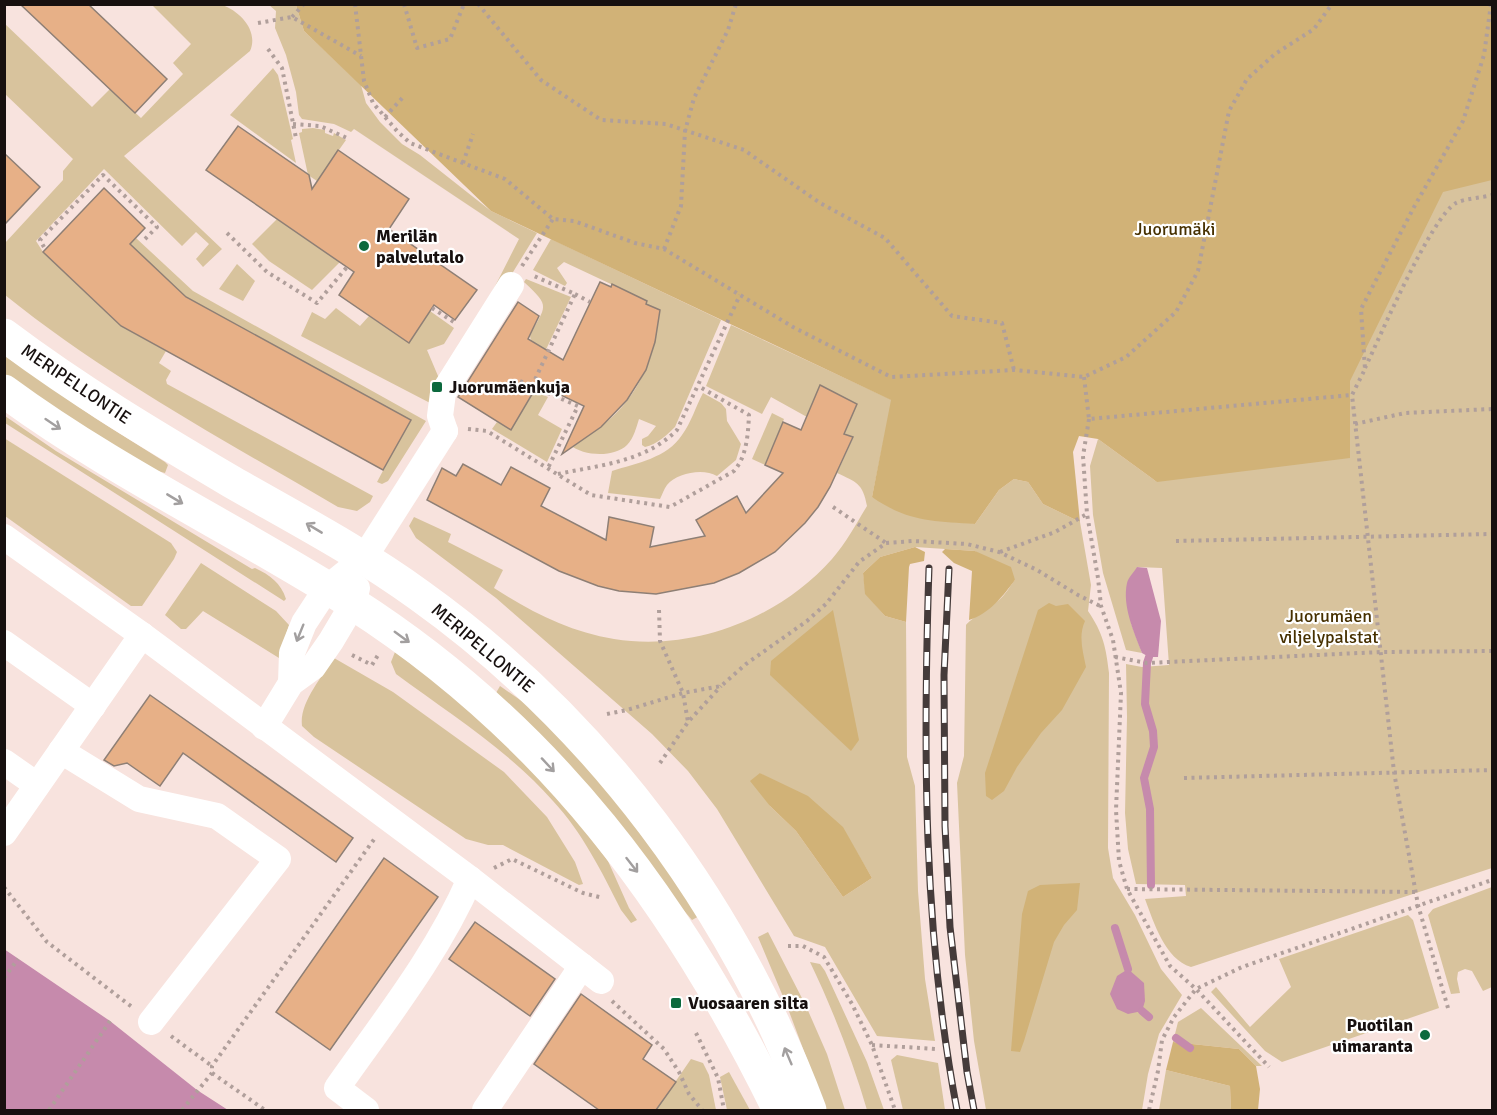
<svg xmlns="http://www.w3.org/2000/svg" width="1497" height="1115" viewBox="0 0 1497 1115" font-family="Signika,sans-serif">
<style>
.green{fill:#d8c39d;fill-rule:evenodd}
.forest{fill:#d1b277}
.water{fill:#c68aac}
.lines{fill:none;stroke-linecap:round;stroke-linejoin:round}
.stream{stroke:#c68aac;stroke-width:8}
.building{fill:#e7b087;stroke:#8e7f75;stroke-width:1.5}
.path{stroke:#b09f9b;stroke-width:4;stroke-dasharray:3 4.5;stroke-linecap:butt}
.minor{stroke:#fff;stroke-width:26}
.major{stroke:#fff;stroke-width:33}
.rail-casing{stroke:#453b3a;stroke-width:7}
.rail{stroke:#fff;stroke-width:4.5;stroke-dasharray:14;stroke-linecap:butt}
.oneway{stroke:#a29f9f}
.poi-dot{fill:#0c693d;stroke:#fff;stroke-width:2}
.labels{text-anchor:middle;dominant-baseline:central;stroke-width:4.5;stroke-linejoin:round;paint-order:stroke}
.park-label{font-size:18px;fill:#463000;stroke:#fff}
.poi-label{font-size:18px;font-weight:bold;fill:#17100f;stroke:#fff;text-anchor:start}
.street-label{font-size:18px;fill:#17100f;stroke:#fff}
</style>
<rect width="100%" height="100%" fill="#f8e3de"/>
<g class="green">
<path d="M152,5C167,5 211,1 222,5C240,11 259,31 250,51L124,156L222,249L203,267L196,259L209,244L196,232L182,246L104,169L36,241L43,252L121,326L166,351L159,363L171,371L166,380L167,384L373,496L370,502L357,511L338,507C225,441 107,377 5,295V243L63,180V171L73,159L5,94L4,23L92,107L110,89L141,118L183,74L173,63L191,44Z"/>
<polygon points="269,5 296,5 304,31 361,85 366,103 380,122 402,144 420,155 491,211 537,233 489,311 489,298 519,239 354,129 351,132 334,124 302,119 299,115 296,92 286,55 275,28 276,11"/>
<path d="M1492,5V868L1191,967C1165,959 1154,923 1145,899L1186,896L1185,885L1136,884L1128,849L1125,813L1127,717L1126,664L1142,667L1169,665L1162,568L1137,567L1131,623L1142,653L1126,650L1103,573L1093,515L1090,466L1098,439L1157,482L1096,427Z"/>
<polygon points="273,68 278,75 293,139 291,140 296,163 230,115"/>
<polygon points="313,128 325,130 325,133 333,136 334,133 346,140 317,181 308,175 299,133 302,132 302,129"/>
<polygon points="277,219 340,262 312,290 269,261 252,244"/>
<polygon points="136,238 193,291 426,421 388,481 382,484 377,482 410,420 186,297 130,244"/>
<path d="M551,239L721,320L675,427C666,436 657,444 645,447L642,445V439L648,436L656,426L639,419C636,428 634,438 627,445C614,458 583,456 570,445C581,438 593,433 603,425C639,397 656,355 659,310L646,304L647,301L564,262L557,268L567,283L565,286L533,270Z"/>
<polygon points="237,264 255,281 243,301 219,289"/>
<path d="M526,279L571,297L531,381L541,347L531,341L530,336C545,305 552,308 524,282Z"/>
<polygon points="336,308 360,326 369,316 409,343 430,311 454,328 444,344 427,350 441,383 432,404 301,336 312,312 325,319"/>
<path d="M731,325L892,400L872,497L975,524L999,490L1014,479L1028,482L1043,504L1080,522L1091,585L1088,611C1103,633 1106,647 1109,673L1108,848L1113,878L1135,915L1161,969L1182,995L1159,1034L1148,1074L1142,1110H986L974,1041L965,955L957,783L964,756L966,625C970,619 992,606 1000,599C1006,594 1010,586 1015,580L975,551L915,547L880,557L863,573L866,594L885,616L906,622L907,757L915,786L918,891L925,979L935,1041L877,1036L825,947L794,936L717,809L688,771L652,734L496,598L416,538L409,526L414,517L451,534L448,542L503,570L494,588C531,612 570,632 614,639C693,652 780,618 832,559C846,543 856,524 867,506C863,483 856,482 837,473L853,438L844,434L857,404L820,386L807,417L771,397L762,414L706,386ZM760,773L842,827L872,878L843,897L796,831L770,806Z"/>
<polygon points="5,356 95,418 165,462 168,465 165,473 147,468 5,376"/>
<polygon points="518,384 548,397 538,415 562,429 547,462 492,429 497,422 511,429"/>
<path d="M703,393L721,403L726,409L727,421L741,444L736,460L717,476C703,468 677,473 667,485C664,489 662,495 660,499L608,493L612,471C637,463 667,458 682,435C691,423 696,406 703,393Z"/>
<polygon points="772,413 784,419 765,465 752,459"/>
<path d="M5,416L56,451L252,569L255,568C270,575 281,583 286,599L284,601L5,423Z"/>
<polygon points="4,438 171,543 177,552 174,559 142,606 131,606 5,516"/>
<polygon points="201,563 276,611 289,625 279,658 203,611 186,629 181,629 165,615"/>
<path d="M395,652L453,694L552,787L608,861L629,908L637,920L631,923L621,910C602,872 582,832 553,801C508,750 450,714 396,674L391,662Z"/>
<path d="M334,658L393,692L504,772L547,817L575,862L583,884L579,885L503,845H488L466,839L314,737L302,726C299,703 322,677 334,658Z"/>
<polygon points="500,686 545,717 584,758 701,915 692,920 496,693"/>
<polygon points="1492,887 1492,987 1483,991 1472,971 1465,969 1458,972 1457,979 1460,993 1451,994 1428,915 1433,909"/>
<polygon points="1408,915 1413,920 1439,1008 1282,1062 1265,1051 1211,992 1216,987 1250,1027 1291,987 1279,959"/>
<polygon points="768,932 806,1006 827,1054 845,1110 826,1110 787,1006 758,937"/>
<path d="M810,962L820,964L825,971L867,1062L884,1110H867C852,1059 833,1010 810,962Z"/>
<polygon points="1201,1008 1262,1066 1256,1066 1239,1049 1173,1042 1178,1022"/>
<polygon points="897,1055 938,1063 945,1110 903,1110 891,1060"/>
<polygon points="691,1059 703,1063 709,1075 716,1110 656,1110"/>
<polygon points="1166,1070 1230,1086 1231,1110 1159,1110"/>
<polygon points="729,1072 750,1110 727,1110 720,1077"/>
</g>
<g class="forest">
<path d="M296,5H1492V180L1443,192L1350,381V458L1157,482L1098,439L1079,436L1073,452L1080,522L1043,504L1028,482L1014,479L999,490L975,524C933,521 908,522 872,497L891,400L491,211L304,31Z"/>
<polygon points="915,547 925,552 924,561 910,564 909,567 906,622 885,616 865,594 863,573 880,557"/>
<path d="M945,549L975,551L1011,567L1015,580C1003,596 989,614 969,620L972,571L954,563L942,552Z"/>
<path d="M1049,603L1056,606L1068,604L1085,621C1078,636 1083,652 1086,667L1062,710L1041,733L1017,767L1004,791L992,800L986,796L985,773L1038,610Z"/>
<polygon points="833,610 859,740 851,751 770,675 771,661"/>
<polygon points="760,773 808,796 843,827 872,878 843,897 796,831 770,806 750,781"/>
<polygon points="1080,883 1077,910 1064,925 1054,942 1024,1041 1020,1052 1011,1051 1022,914 1028,891 1040,885"/>
<polygon points="1173,1042 1239,1049 1256,1066 1260,1089 1258,1110 1231,1110 1230,1086 1166,1070"/>
</g>
<g class="water">
<path d="M1137,567L1147,568L1161,621L1158,657H1149L1142,653C1134,632 1122,606 1127,583C1128,578 1134,572 1137,567Z"/>
<polygon points="4,949 110,1021 197,1090 228,1110 5,1110"/>
<polygon points="1128,969 1144,983 1145,1001 1142,1011 1128,1014 1117,1009 1110,994 1117,976"/>
</g>
<g class="lines">
<g class="stream">
<polyline points="1149,657 1147,663 1145,704 1153,731 1154,747 1144,778 1150,809 1151,885"/>
<polyline points="1115,928 1128,969"/>
<polyline points="1142,1011 1149,1017"/>
<polyline points="1176,1038 1190,1048"/>
</g>
</g>
<g class="building">
<polygon points="20,4 88,4 167,79 135,113"/>
<polygon points="238,126 309,175 312,189 338,150 409,199 389,229 477,290 455,320 434,305 409,343 339,295 354,272 206,170"/>
<polygon points="4,153 40,187 4,225"/>
<polygon points="104,188 145,228 130,244 186,297 411,420 383,470 121,326 43,252"/>
<polygon points="600,282 611,287 612,284 647,301 646,304 660,310 655,342 646,370 627,400 601,427 562,454 584,406 538,384 511,430 458,397 518,302 539,316 528,339 563,360"/>
<polygon points="820,385 857,404 844,434 853,437 830,487 818,507 805,523 775,552 739,573 714,583 656,594 619,591 598,586 559,571 427,500 442,468 456,476 463,464 501,485 511,467 550,488 541,506 606,540 609,517 654,527 650,547 705,536 696,520 737,496 746,513 783,473 765,465 783,422 801,430"/>
<polygon points="150,695 353,838 336,862 183,753 160,786 127,763 114,766 104,760"/>
<polygon points="384,858 438,897 330,1050 276,1012"/>
<polygon points="475,922 555,979 530,1016 449,959"/>
<polygon points="581,994 652,1045 643,1059 676,1082 656,1110 599,1110 534,1064"/>
</g>
<g class="lines">
<g class="path">
<polyline points="355,4 364,81 373,103 397,131 410,143 505,179 553,219 574,221 635,243 664,249 793,327 891,377 1014,370 1084,377 1126,357 1176,312 1198,271 1229,111 1247,79 1275,54 1314,29 1332,4"/>
<polyline points="404,4 417,48 450,39 464,4"/>
<polyline points="478,4 541,80 601,120 666,124 744,150 820,203 885,238 952,316 1002,323 1014,370"/>
<polyline points="292,17 304,4"/>
<polyline points="258,23 292,17 361,56"/>
<polyline points="268,49 282,68 296,138"/>
<polyline points="385,117 404,96"/>
<polyline points="293,124 320,126 347,138"/>
<polyline points="463,163 473,134"/>
<polyline points="227,233 267,272 317,303 347,267"/>
<polyline points="44,247 40,240 103,175 157,227 144,240"/>
<polyline points="664,249 681,206 685,131 694,98 728,30 736,4"/>
<polyline points="522,266 553,219"/>
<polyline points="575,294 590,302"/>
<polyline points="432,308 457,324"/>
<path d="M1365,368C1380,337 1431,217 1456,203C1466,198 1482,198 1492,195"/>
<polyline points="1084,377 1089,419 1352,395"/>
<polyline points="520,381 578,406 548,468"/>
<polyline points="532,386 575,294 534,276"/>
<polyline points="1089,419 1083,456 1087,514 1098,578 1101,606 1113,640 1121,693 1116,810 1119,861 1127,889 1170,966 1196,989 1269,1067"/>
<polyline points="1355,424 1405,413 1492,409"/>
<path d="M468,429L487,431L591,495L670,507L734,471C747,456 748,434 749,415L698,386"/>
<path d="M558,474C600,465 645,462 677,430L740,295"/>
<polyline points="833,507 886,543"/>
<polyline points="1176,541 1492,534"/>
<polyline points="1000,552 1055,532 1087,514"/>
<polyline points="659,610 660,641 683,693 688,722"/>
<polyline points="352,655 372,665 378,655"/>
<polyline points="1115,657 1147,663 1381,652 1492,651"/>
<polyline points="607,714 627,710 683,693 721,686 746,664 807,621 826,604 859,562 886,543 913,541 967,544 999,552 1037,570 1078,595 1100,606"/>
<polyline points="660,763 688,722 721,686"/>
<polyline points="1184,778 1492,770"/>
<polyline points="494,868 512,859 583,893 603,898"/>
<polyline points="4,887 47,942 132,1007"/>
<polyline points="1127,889 1416,892"/>
<polyline points="788,946 803,946 824,957 852,1004 872,1045 895,1110"/>
<polyline points="4,978 18,959"/>
<polyline points="612,1001 664,1049 679,1072 689,1094 702,1110"/>
<polyline points="1448,1008 1418,905 1394,772 1352,395 1365,369 1361,309 1414,207 1463,121 1484,55 1491,4"/>
<polyline points="696,1033 718,1078 724,1110"/>
<polyline points="171,1036 212,1066"/>
<polyline points="872,1045 936,1049"/>
<polyline points="212,1073 265,1110"/>
<polyline points="49,1110 110,1021"/>
<polyline points="182,1110 212,1073 212,1066 375,838"/>
<polyline points="1149,1110 1158,1071 1162,1040 1174,1017 1196,989 1242,967 1492,880"/>
</g>
<g class="minor">
<polyline points="445,431 440,416 443,393 511,285"/>
<polyline points="4,537 142,635 470,879 601,981"/>
<polyline points="4,643 93,706"/>
<polyline points="291,683 292,653 304,623 327,588 364,558 445,431"/>
<polyline points="264,727 291,683 313,667 331,641 353,604 357,588"/>
<polyline points="61,751 139,799 217,816 278,859 151,1022"/>
<polyline points="4,762 37,785"/>
<polyline points="4,833 142,635"/>
<path d="M366,1110L337,1088C384,1021 437,955 470,879"/>
<polyline points="485,1110 582,966"/>
</g>
<g class="major">
<path d="M4,335C77,390 154,436 232,482C295,518 360,552 419,595C598,723 733,905 810,1110"/>
<path d="M4,391C114,472 237,530 352,603C549,729 677,902 779,1110"/>
</g>
<defs>
<g id="rail">
<path d="M929,568C923,749 923,932 957,1110"/>
<polyline points="949,569 944,675 945,826 950,927 967,1072 974,1110"/>
</g>
</defs>
<use href="#rail" class="rail-casing"/>
<use href="#rail" class="rail"/>
</g>
<defs><path id="oneway-shaft" d="M-6 0H5M1.5-3L5.5 0L1.5 3" fill="none" stroke-width="1.6" stroke-linecap="round" stroke-linejoin="round" transform="scale(1.5)"/></defs>
<g class="oneway">
<use href="#oneway-shaft" transform="translate(53 424) rotate(34)"/>
<use href="#oneway-shaft" transform="translate(175 499) rotate(31)"/>
<use href="#oneway-shaft" transform="translate(314 528) rotate(-149)"/>
<use href="#oneway-shaft" transform="translate(300 633) rotate(112)"/>
<use href="#oneway-shaft" transform="translate(402 637) rotate(36)"/>
<use href="#oneway-shaft" transform="translate(548 765) rotate(47)"/>
<use href="#oneway-shaft" transform="translate(632 865) rotate(52)"/>
<use href="#oneway-shaft" transform="translate(788 1056) rotate(-113)"/>
</g>
<g class="poi-dot">
<circle cx="364" cy="246" r="6"/>
<rect x="431" y="381" width="12" height="12" rx="3"/>
<rect x="670" y="997" width="12" height="12" rx="3"/>
<circle cx="1425" cy="1035" r="6"/>
</g>
<g class="labels">
<g class="park-label">
<text x="1175" y="229">Juorumäki</text>
<text x="1329" y="616">Juorumäen<tspan x="1329" dy="21">viljelypalstat</tspan></text>
</g>
<g class="poi-label">
<text x="376" y="236">Merilän<tspan x="376" dy="21">palvelutalo</tspan></text>
<text x="449" y="387">Juorumäenkuja</text>
<text x="688" y="1003">Vuosaaren silta</text>
<text x="1413" y="1025" text-anchor="end">Puotilan<tspan x="1413" dy="21">uimaranta</tspan></text>
</g>
<g class="street-label">
<text transform="translate(76 384) rotate(34)">MERIPELLONTIE</text>
<text transform="translate(483 648) rotate(40)">MERIPELLONTIE</text>
</g>
</g>
<rect width="1497" height="1115" fill="none" stroke="#17100f" stroke-width="12"/>
</svg>
